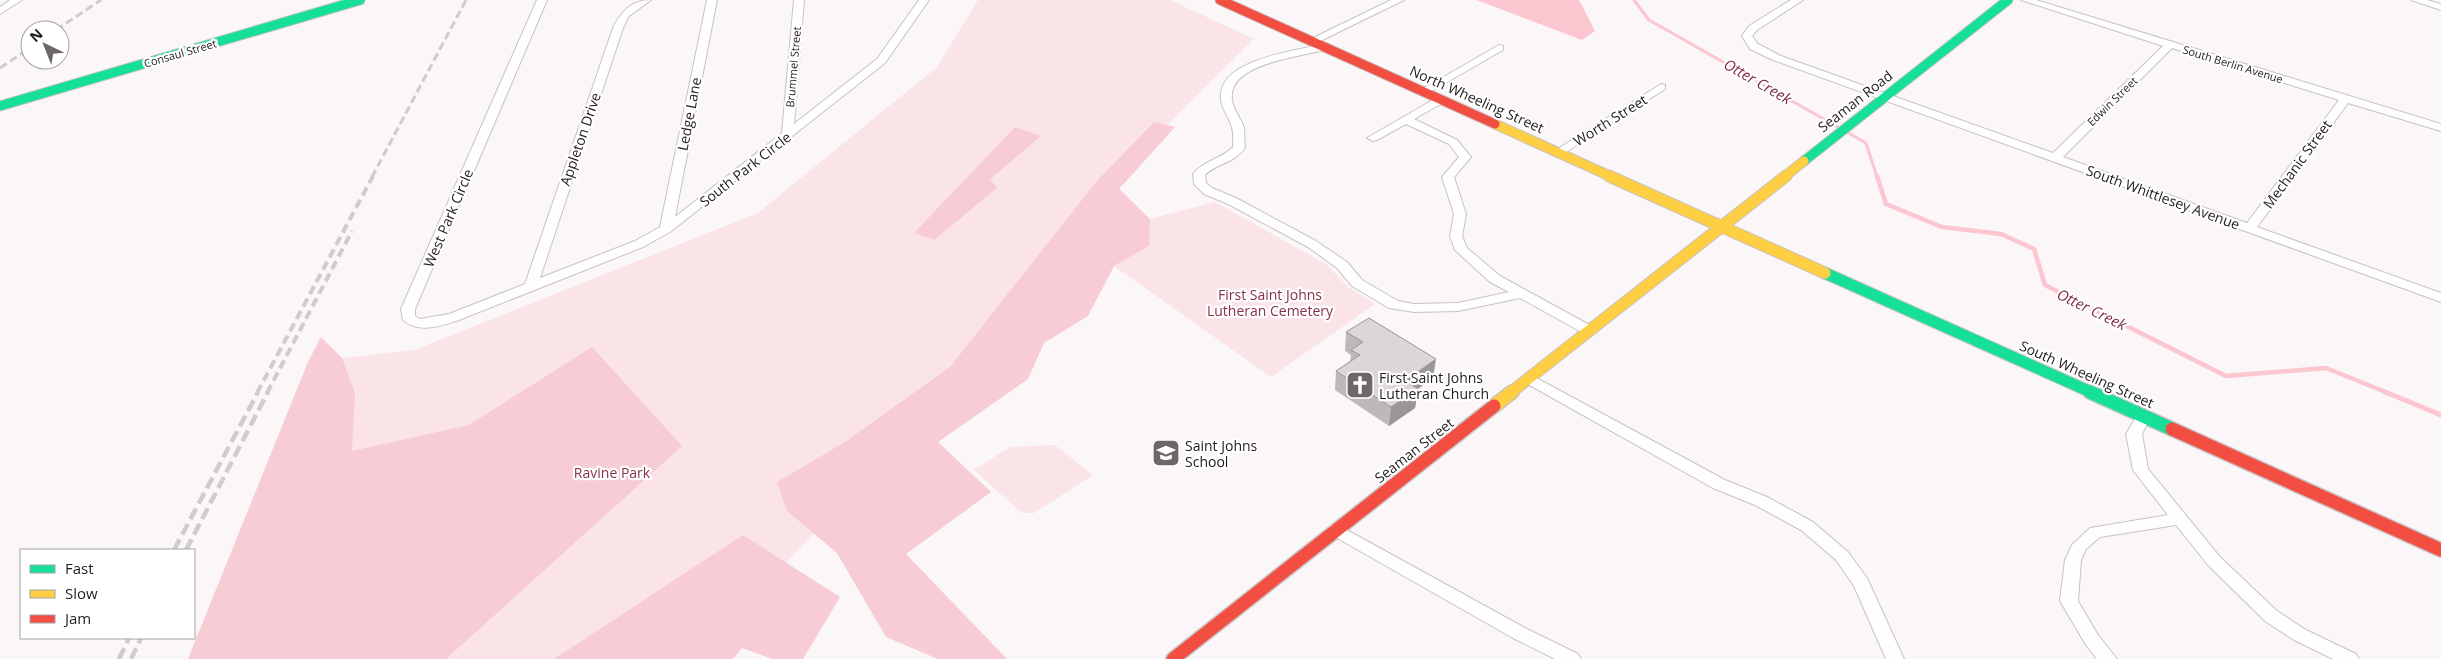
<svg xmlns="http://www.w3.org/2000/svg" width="2441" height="659" viewBox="0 0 2441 659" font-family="'Open Sans',sans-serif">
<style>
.green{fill:#fae4e8}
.forest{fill:#f7ccd4}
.water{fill:#fcc6d0}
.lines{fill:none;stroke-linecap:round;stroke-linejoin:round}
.stream-far2{stroke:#fcc6d0;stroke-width:3}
.stream-far1{stroke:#fcc6d0;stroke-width:4.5}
.stream{stroke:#fcc6d0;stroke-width:5}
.street-casing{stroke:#c8c2c3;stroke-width:2}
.fast-far2-casing{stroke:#c8c2c3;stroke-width:11}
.fast-far1-casing{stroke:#c8c2c3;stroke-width:13}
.fast-casing{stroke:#c8c2c3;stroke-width:16}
.slow-far2-casing{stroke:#c8c2c3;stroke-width:11}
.slow-far1-casing{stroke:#c8c2c3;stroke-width:13}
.slow-casing{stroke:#c8c2c3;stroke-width:16}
.jam-far1-casing{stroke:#c8c2c3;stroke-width:11}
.jam-casing{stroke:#c8c2c3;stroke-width:16}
.street{fill:#fefefe;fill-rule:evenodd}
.fast-far2{stroke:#16e098;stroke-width:9}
.fast-far1{stroke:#16e098;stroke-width:11}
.fast{stroke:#16e098;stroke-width:13}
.slow-far2{stroke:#ffcf43;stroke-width:9}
.slow-far1{stroke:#ffcf43;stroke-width:11}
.slow{stroke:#ffcf43;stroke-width:13}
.jam-far1{stroke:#f24e42;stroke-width:9}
.jam{stroke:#f24e42;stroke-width:13}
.rail-far2{stroke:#cecccc;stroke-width:3;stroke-dasharray:8 4;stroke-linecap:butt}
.rail-far1{stroke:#cecccc;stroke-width:4;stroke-dasharray:9 5;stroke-linecap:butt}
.rail{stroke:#cecccc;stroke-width:4.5;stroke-dasharray:12 5.5;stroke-linecap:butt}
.wall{fill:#bdb8b9}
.shaded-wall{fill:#9a9696}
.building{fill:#dcd6d7;stroke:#9a9696}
.labels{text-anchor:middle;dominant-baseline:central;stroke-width:4.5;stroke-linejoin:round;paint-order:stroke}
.far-street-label{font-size:11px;fill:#211a1b;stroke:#fff}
.street-label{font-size:14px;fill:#211a1b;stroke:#fff}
.park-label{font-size:14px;fill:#873148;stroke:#fff}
.poi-label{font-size:14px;fill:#211a1b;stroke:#fff;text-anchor:start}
.water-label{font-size:15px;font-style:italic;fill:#822d45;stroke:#fff}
</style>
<rect width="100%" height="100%" fill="#fbf6f7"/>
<g class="green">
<polygon points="978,0 1170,0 1254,39 1118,174 928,417 692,659 188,659 308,362 414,350 758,213 937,67"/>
<polygon points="1215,202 1326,264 1348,287 1375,304 1271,377 1114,266 1149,246 1150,219"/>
<polygon points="1055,445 1093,475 1034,513 1022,513 974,470 1010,447"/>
</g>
<g class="forest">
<polygon points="1154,122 1175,127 1119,189 1150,219 1149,246 1114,266 1088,316 1044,343 1028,379 938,442 991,492 906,554 1007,659 938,659 886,637 837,553 787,511 777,482 845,442 950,367 1096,182"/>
<polygon points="1015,127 1041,136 990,179 997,188 934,240 914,233"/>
<polygon points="321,337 342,358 355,393 352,451 469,425 592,347 682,446 446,659 188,659 308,362"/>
<polygon points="743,535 840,597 803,659 772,659 742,648 733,659 554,659"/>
</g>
<polygon class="water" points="1477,0 1579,0 1595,31 1582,40"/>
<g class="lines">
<polyline class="stream-far2" points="1634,0 1649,20 1866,143 1877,177"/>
<polyline class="stream-far1" points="1877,176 1886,204 1942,227 2001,234 2034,249 2045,285 2226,376 2326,368 2388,393"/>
<polyline class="stream" points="2385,392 2441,415"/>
<defs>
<g id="street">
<polygon points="10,0 22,0 0,14 0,7"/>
<path d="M537,0H547L415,309V316L420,319L449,314L525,284L613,28C621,12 631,0 651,0L629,16L623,28L540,278L635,241L660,227L707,0H717L675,217L782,133L794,0H804L794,124L877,59L919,0H929L885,63L670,232L643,247L459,320C441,326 419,334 403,320L401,309Z"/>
<polygon points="1391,0 1404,0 1316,43 1312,44 1307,41"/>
<path d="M1791,0H1803L1757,30L1752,36L1758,44L1781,56L2053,153L2163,46L2021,0H2036L2441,124V131L2348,103L2257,227L2441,293V302L1773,60L1750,49L1742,36L1749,26ZM2172,48L2339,100L2247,223L2063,157Z"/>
<polygon points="2411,0 2427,0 2441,4 2441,10"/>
<path d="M1324,44L1328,45V49C1303,57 1227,62 1232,100C1233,110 1241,118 1244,128C1245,135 1244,142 1245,148C1232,165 1218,162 1205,175L1206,183L1212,188L1236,198L1316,241L1347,262L1362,280L1398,301L1414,304L1458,303L1509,292L1490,282L1455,250L1450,236L1454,214L1442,177L1459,157L1449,144L1406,124L1377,140L1373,141L1367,138L1438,97H1446V101L1414,119L1457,140L1471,157L1454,177L1466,214L1462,236L1467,248L1500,276L1595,328L1597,331L1595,334H1585L1520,298L1458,311L1414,312L1389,308L1352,286L1337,268L1308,247L1228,204L1204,194L1194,184L1193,174C1204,160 1220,160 1233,147C1233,141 1234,134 1232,128C1230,118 1222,110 1221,100C1216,59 1296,51 1324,44Z"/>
<polygon points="1499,45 1503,46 1503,50 1428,93 1424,94 1419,91"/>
<polygon points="1661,84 1665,85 1665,89 1563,154 1555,154 1553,152"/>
<polygon points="1529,374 1725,480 1767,497 1813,522 1848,552 1867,578 1904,659 1886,659 1854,586 1836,560 1801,530 1755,505 1713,488 1524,382 1522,379 1524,376"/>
<polygon points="2144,411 2149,412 2151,416 2142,434 2148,469 2220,557 2277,611 2306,630 2356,654 2359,659 2333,659 2294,640 2265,621 2208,565 2176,525 2100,537 2086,549 2081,560 2078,601 2098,635 2117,659 2097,659 2086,645 2060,601 2065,560 2072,545 2090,528 2168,515 2133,470 2126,434 2139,412"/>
<polygon points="1336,524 1525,628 1578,654 1581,659 1555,659 1513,638 1330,534 1328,530 1330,526"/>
</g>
<g id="fast-far2">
<polyline points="0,106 360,0"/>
<polyline points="1804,161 2008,0"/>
</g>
<polyline id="fast-far1" points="1825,273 2093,393"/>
<polyline id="fast" points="2090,392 2172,429"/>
<g id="slow-far2">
<polyline points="1495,124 1612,177"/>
<polyline points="1784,177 1804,161"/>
</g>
<g id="slow-far1">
<polyline points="1609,176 1825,273"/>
<polyline points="1510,393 1786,176"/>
</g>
<polyline id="slow" points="1494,406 1512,392"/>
<polyline id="jam-far1" points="1220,0 1495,124"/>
<g id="jam">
<polyline points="2172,429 2441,550"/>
<polyline points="1173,659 1494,406"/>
</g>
</defs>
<use href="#street" class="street-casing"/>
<use href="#fast-far2" class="fast-far2-casing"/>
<use href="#fast-far1" class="fast-far1-casing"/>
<use href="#fast" class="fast-casing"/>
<use href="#slow-far2" class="slow-far2-casing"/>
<use href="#slow-far1" class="slow-far1-casing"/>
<use href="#slow" class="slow-casing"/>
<use href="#jam-far1" class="jam-far1-casing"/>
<use href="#jam" class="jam-casing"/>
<use href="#street" class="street"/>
<use href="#fast-far2" class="fast-far2"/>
<use href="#fast-far1" class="fast-far1"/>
<use href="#fast" class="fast"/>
<use href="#slow-far2" class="slow-far2"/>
<use href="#slow-far1" class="slow-far1"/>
<use href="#slow" class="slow"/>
<use href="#jam-far1" class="jam-far1"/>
<use href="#jam" class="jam"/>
<g class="rail-far2">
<polyline points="56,30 101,0"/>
<polyline points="0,68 30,48"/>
<polyline points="372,177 466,0"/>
</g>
<g class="rail-far1">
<polyline points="257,393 373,176"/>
<polyline points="267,393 352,231"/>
</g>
<g class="rail">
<polyline points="174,550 258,392"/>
<polyline points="186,550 268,392"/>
<polyline points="119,659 129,638"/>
<polyline points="131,659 141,638"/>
</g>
</g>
<polygon class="wall" points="1346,332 1433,378 1418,389 1415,408 1389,426 1335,390 1336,371 1350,362 1351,355 1345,351"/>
<polygon class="shaded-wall" points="1436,359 1433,378 1418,389 1415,408 1389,426 1391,407 1405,381"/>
<polygon class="building" points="1369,318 1436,359 1405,381 1418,389 1391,407 1336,371 1360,355 1351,350 1363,342 1346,332"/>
<defs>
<symbol id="church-square" viewBox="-11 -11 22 22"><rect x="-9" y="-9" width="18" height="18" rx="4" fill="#6d6768" stroke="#fff"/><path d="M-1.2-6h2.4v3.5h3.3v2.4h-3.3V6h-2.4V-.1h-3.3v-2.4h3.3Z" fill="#fff"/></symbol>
<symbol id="school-square" viewBox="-11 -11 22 22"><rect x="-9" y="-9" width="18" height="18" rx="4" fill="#6d6768" stroke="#fff"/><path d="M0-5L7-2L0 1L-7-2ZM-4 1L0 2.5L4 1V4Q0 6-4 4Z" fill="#fff"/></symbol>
</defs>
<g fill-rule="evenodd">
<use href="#church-square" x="1344" y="369" width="32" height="32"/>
<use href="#school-square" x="1150" y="437" width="32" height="32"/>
</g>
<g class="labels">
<g class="far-street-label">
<text transform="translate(180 53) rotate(-16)">Consaul Street</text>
<text transform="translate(2233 64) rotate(17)">South Berlin Avenue</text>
<text transform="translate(793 67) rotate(-85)">Brummel Street</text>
<text transform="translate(2112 101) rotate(-44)">Edwin Street</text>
</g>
<g class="street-label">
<text transform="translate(1477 99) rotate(24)">North Wheeling Street</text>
<text transform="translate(1855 101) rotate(-38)">Seaman Road</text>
<text transform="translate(689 114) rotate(-79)">Ledge Lane</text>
<text transform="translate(1610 120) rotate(-32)">Worth Street</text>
<text transform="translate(580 139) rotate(-71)">Appleton Drive</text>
<text transform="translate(2297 164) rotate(-54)">Mechanic Street</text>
<text transform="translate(745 169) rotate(-38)">South Park Circle</text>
<text transform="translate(2163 197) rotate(20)">South Whittlesey Avenue</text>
<text transform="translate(448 218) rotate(-67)">West Park Circle</text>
<text transform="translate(2087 374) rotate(24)">South Wheeling Street</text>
<text transform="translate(1414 450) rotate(-38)">Seaman Street</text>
</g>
<g class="park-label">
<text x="1270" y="294">First Saint Johns<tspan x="1270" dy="16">Lutheran Cemetery</tspan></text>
<text x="612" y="472">Ravine Park</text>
</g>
<g class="poi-label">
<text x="1379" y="377">First Saint Johns<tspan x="1379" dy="16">Lutheran Church</tspan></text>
<text x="1185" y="445">Saint Johns<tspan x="1185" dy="16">School</tspan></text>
</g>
<g class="water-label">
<text transform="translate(1758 81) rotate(30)">Otter Creek</text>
<text transform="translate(2092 309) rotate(26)">Otter Creek</text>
</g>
</g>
<rect x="20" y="549" width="175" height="90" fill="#ffffff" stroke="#a6a3a4"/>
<rect x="30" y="565" width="25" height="8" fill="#16e098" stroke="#a6a3a4"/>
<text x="65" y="574" font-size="15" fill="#211a1b">Fast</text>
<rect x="30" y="590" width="25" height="8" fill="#ffcf43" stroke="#a6a3a4"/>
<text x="65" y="599" font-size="15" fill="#211a1b">Slow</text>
<rect x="30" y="615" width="25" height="8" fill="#f24e42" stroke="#a6a3a4"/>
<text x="65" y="624" font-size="15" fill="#211a1b">Jam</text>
<g transform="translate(45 45) rotate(317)"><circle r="24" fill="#ffffff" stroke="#a6a3a4"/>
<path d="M0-4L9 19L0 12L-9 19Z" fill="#6d6768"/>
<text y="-8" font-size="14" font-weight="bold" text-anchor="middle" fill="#211a1b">N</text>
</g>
</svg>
